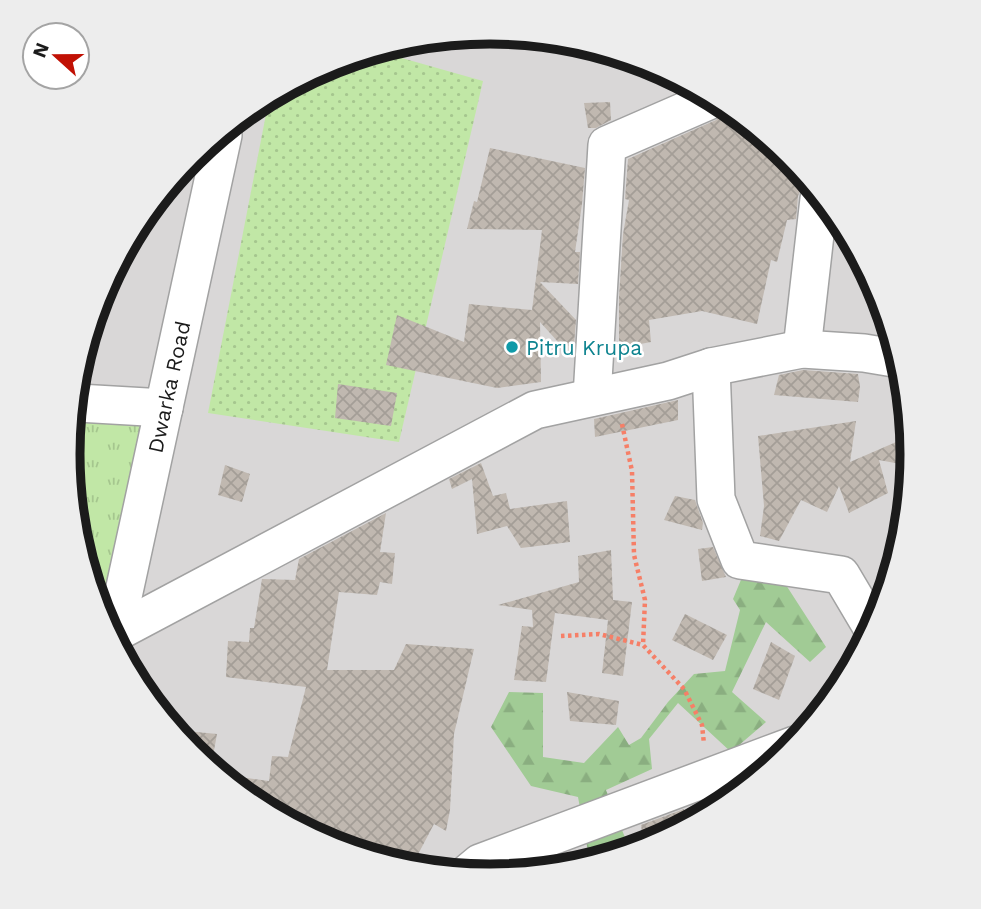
<svg xmlns="http://www.w3.org/2000/svg" width="981" height="909" viewBox="0 0 981 909" font-family="'Work Sans',sans-serif">
<style>
.residential{fill:#d9d7d7}
.grass{fill:url(#grass-tufts)}
.forest{fill:url(#forest-firs)}
.garden{fill:url(#garden-dots)}
.building{fill:url(#building-cross-hatch)}
.lines{fill:none;stroke-linecap:round;stroke-linejoin:round}
.minor-casing{stroke:#a2a2a2;stroke-width:40}
.path{stroke:#f67f67;stroke-width:4.5;stroke-dasharray:3.5 3.5;stroke-linecap:butt}
.minor{stroke:#fff;stroke-width:37}
.culture-dot{fill:#0f9aa8;stroke:#fff;stroke-width:2.5}
.labels{text-anchor:middle;dominant-baseline:central;stroke-width:5;stroke-linejoin:round;paint-order:stroke}
.culture-label{font-size:21px;fill:#0d838f;stroke:#fff;text-anchor:start}
.street-label{font-size:21px;fill:#1b1b1b;stroke:#fff}
.rim{fill:none;stroke:#1b1b1b;stroke-width:9}
</style>
<defs>
<pattern id="grass-tufts" width="24" height="20" patternUnits="userSpaceOnUse" patternTransform="scale(1.75)"><rect width="24" height="20" fill="#c1e7a6"/><path d="M3 7l-1-3M5 7V3M7 7l1-3M15 17l-1-3M17 17v-4M19 17l1-3" fill="none" stroke="#a5c68e"/></pattern>
<pattern id="forest-firs" width="22" height="20" patternUnits="userSpaceOnUse" patternTransform="scale(1.75)"><rect width="22" height="20" fill="#a1cb95"/><path d="M5 1l3.5 6h-7zM16 11l3.5 6h-7z" fill="#8aae80"/></pattern>
<pattern id="garden-dots" width="8" height="8" patternUnits="userSpaceOnUse" patternTransform="scale(1.75)"><rect width="8" height="8" fill="#c1e7a6"/><path d="M2 2h.1M6 6h.1" fill="none" stroke="#a5c68e" stroke-width="1.8" stroke-linecap="round"/></pattern>
<pattern id="building-cross-hatch" width="8" height="8" patternUnits="userSpaceOnUse" patternTransform="scale(1.75)"><rect width="8" height="8" fill="#c0b8b0"/><path d="M0 0l8 8M0 8l8-8" fill="none" stroke="#a49e97"/></pattern>
</defs>
<rect width="100%" height="100%" fill="#ece9e0"/>
<circle class="residential" cx="491" cy="455" r="418"/>
<polygon class="grass" points="78,403 164,408 114,638 100,616 68,454"/>
<polygon class="forest" points="743,575 786,585 826,647 810,662 766,622 732,692 766,722 731,752 678,703 649,739 652,769 606,790 630,850 586,859 589,857 578,797 531,786 491,727 509,692 543,693 543,757 584,763 618,727 629,745 641,738 668,702 694,674 725,671 740,610 733,599"/>
<polygon class="garden" points="384,53 483,81 399,442 208,413 268,104 329,64"/>
<g class="building">
<polygon points="610,102 611,120 596,128 588,128 584,103"/>
<polygon points="725,112 774,145 773,159 792,159 808,182 802,187 798,196 796,219 787,220 777,262 771,260 757,324 702,311 649,320 651,342 619,348 619,297 623,234 629,200 625,199 628,159 716,120"/>
<polygon points="490,148 585,168 582,204 575,252 580,252 578,284 540,282 576,320 574,345 568,353 540,322 541,382 497,388 386,365 397,315 464,342 469,304 532,310 542,230 467,229 474,201 477,202"/>
<polygon points="803,370 858,374 860,387 858,402 774,395 779,375"/>
<polygon points="338,384 397,393 391,426 335,418"/>
<polygon points="678,400 678,420 595,437 594,419"/>
<polygon points="856,421 850,462 910,436 914,455 911,466 879,460 888,493 849,513 839,486 827,512 801,500 779,541 760,536 764,506 758,436"/>
<polygon points="481,463 493,496 506,493 510,509 567,501 570,542 521,548 507,526 477,534 472,479 452,489 449,479"/>
<polygon points="225,465 250,474 242,502 218,495"/>
<polygon points="675,496 695,500 703,523 702,530 664,520"/>
<polygon points="386,513 380,552 395,553 392,584 380,582 377,595 339,592 327,670 394,670 406,644 474,649 454,734 450,810 446,831 434,824 414,862 328,845 224,775 269,781 272,756 288,757 306,687 226,677 228,641 249,642 250,628 254,628 262,579 295,580 299,559"/>
<polygon points="713,547 726,577 702,581 698,549"/>
<polygon points="611,550 613,600 632,602 623,676 602,673 608,620 555,613 546,682 514,680 522,626 533,627 532,610 498,605 579,582 578,556"/>
<polygon points="685,614 727,635 713,660 672,640"/>
<polygon points="771,642 795,656 779,700 753,689"/>
<polygon points="567,692 619,701 616,725 570,721"/>
<polygon points="176,730 217,734 211,767 191,753"/>
<polygon points="684,809 687,822 670,833 643,841 641,825"/>
</g>
<g class="lines">
<defs>
<g id="minor">
<polyline points="802,349 819,199"/>
<polyline points="711,367 716,499 740,560 841,575 873,629"/>
<polyline points="592,397 607,145 708,101"/>
<polyline points="78,403 164,408"/>
<polyline points="115,633 535,410 668,381 711,367 802,349 864,353 894,358"/>
<path id="s1" d="M114,638L223,135"/>
<polyline points="468,873 480,863 795,745"/>
</g>
</defs>
<use href="#minor" class="minor-casing"/>
<g class="path">
<polyline points="622,424 632,471 634,555 645,600 643,645"/>
<polyline points="561,636 599,634 643,645 684,689 702,725 704,744"/>
</g>
<use href="#minor" class="minor"/>
</g>
<circle class="culture-dot" cx="512" cy="347" r="7"/>
<g class="labels">
<g class="culture-label">
<text x="526" y="347">Pitru Krupa</text>
</g>
<g class="street-label">
<text stroke="none"><textPath href="#s1" startOffset="257">Dwarka Road</textPath></text>
</g>
</g>
<path d="M0 0H981V909H0ZM80 454a410 410 0 1 1 820 0a410 410 0 1 1-820 0Z" fill="#ededed" fill-rule="evenodd"/>
<path class="rim" d="M80 454a410 410 0 1 1 820 0a410 410 0 1 1-820 0Z"/>
<g transform="translate(56 56) rotate(291)"><circle r="33" fill="#ffffff" stroke="#a4a4a4" stroke-width="2"/>
<path d="M0-5L12 26L0 18L-12 26Z" fill="#c11104"/>
<text y="-10" font-size="19" font-weight="bold" text-anchor="middle" fill="#1b1b1b">N</text>
</g>
</svg>
